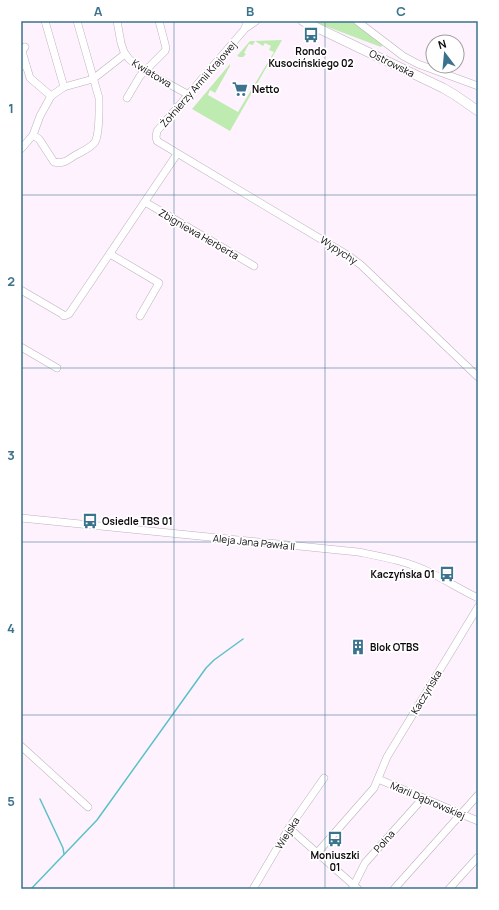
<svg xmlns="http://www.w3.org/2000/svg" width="499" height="910" viewBox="0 0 499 910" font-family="Manrope,sans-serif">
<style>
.green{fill:#beebaf}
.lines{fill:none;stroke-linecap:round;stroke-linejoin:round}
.stream{stroke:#5ac2c6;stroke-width:1.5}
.minor-casing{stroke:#beb0be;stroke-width:8}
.major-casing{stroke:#beb0be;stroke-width:10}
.minor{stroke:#fff;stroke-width:7}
.major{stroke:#fff;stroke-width:9}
.grid{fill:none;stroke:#3b728d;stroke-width:1;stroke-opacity:0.55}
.labels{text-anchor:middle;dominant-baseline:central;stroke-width:3.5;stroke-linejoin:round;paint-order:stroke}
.poi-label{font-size:10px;font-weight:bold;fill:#0e090e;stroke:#fff;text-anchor:start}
.street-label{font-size:10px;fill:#0e090e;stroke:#fff}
.neatline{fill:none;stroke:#3b728d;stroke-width:1.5}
.grid-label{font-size:13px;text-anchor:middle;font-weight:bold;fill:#3b728d}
</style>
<rect width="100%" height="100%" fill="#fef2fe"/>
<g class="green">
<polygon points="317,21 357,21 384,43 381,47 320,24"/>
<polygon points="282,40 230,131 192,109 230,64 230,66 215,93 210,90 208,95 238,112 274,52 269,50 271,46 265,43 263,46 255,41 253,45 249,44 244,53 246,54 243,57 240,57 237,56 250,41"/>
</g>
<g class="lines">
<g class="stream">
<polyline points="40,799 63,848 64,854"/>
<polyline points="31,889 97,820 206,668 214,660 243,639"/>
</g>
<defs>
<g id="minor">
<polyline points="45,21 64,87"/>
<polyline points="117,21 121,43 124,52 129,59 140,68 189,95"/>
<polyline points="248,21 244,30 157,131 156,137 157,141 349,256 361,265 478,377"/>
<polyline points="357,21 403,56 418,64 478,86"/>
<polyline points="246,28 256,21"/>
<polyline points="25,47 22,51 26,65"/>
<polyline points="21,66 26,65 30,78 51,96"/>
<polyline points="127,98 140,76 165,51 166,48 159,21"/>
<path d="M33,135L39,139L54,162C62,164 67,161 74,156C81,152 91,148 95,142C100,133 99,107 99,98L77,21"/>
<polyline points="21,149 33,135 40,116 51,96 64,87 93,79 125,54"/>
<polyline points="145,202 254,266"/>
<polyline points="110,254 159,283 140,316"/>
<polyline points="21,290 62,314 64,316 69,314 177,154"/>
<polyline points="21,347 57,368"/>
<path d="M21,518L358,552C383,557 407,561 429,572C446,580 461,590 478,598"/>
<polyline points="21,746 88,807"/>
<polyline points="378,779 478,821"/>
<polyline points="289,828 358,889"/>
<polyline points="317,853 374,788 387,757 478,607"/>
<polyline points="253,889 289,828 324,778"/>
<polyline points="352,889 365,863 423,798"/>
<polyline points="394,889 478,795"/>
<polyline points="449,889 478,857"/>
</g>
<polyline id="major" points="303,21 443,88 455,95 478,111"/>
</defs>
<use href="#minor" class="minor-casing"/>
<use href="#major" class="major-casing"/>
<use href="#minor" class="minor"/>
<use href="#major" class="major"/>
</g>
<path class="grid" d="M174,21V889M325,21V889M21,195H478M21,368H478M21,542H478M21,715H478"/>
<defs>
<symbol id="bus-bare" viewBox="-9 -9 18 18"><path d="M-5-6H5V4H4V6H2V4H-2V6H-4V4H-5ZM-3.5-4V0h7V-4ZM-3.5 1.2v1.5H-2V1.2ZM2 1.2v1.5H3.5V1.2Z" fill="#3b728d" stroke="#fff" stroke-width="2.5" paint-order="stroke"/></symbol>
<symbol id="supermarket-bare" viewBox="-9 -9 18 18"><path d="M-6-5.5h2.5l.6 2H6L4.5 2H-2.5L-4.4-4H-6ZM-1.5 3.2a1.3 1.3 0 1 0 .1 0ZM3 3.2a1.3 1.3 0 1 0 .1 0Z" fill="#3b728d" stroke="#fff" stroke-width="2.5" paint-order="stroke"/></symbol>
<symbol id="building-bare" viewBox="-9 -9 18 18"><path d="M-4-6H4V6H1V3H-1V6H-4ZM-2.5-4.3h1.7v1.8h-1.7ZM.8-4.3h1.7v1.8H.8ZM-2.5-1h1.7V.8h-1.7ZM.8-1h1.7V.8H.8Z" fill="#3b728d" stroke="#fff" stroke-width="2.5" paint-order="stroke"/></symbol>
</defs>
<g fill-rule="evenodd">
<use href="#bus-bare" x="300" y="24" width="22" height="22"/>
<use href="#supermarket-bare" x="229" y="78" width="22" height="22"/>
<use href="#bus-bare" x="79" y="510" width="22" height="22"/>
<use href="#bus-bare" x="436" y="563" width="22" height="22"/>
<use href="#building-bare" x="347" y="636" width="22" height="22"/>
<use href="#bus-bare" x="324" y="828" width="22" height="22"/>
</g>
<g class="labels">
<g class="poi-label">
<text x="311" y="51" text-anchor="middle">Rondo<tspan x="311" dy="12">Kusocińskiego 02</tspan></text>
<text x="252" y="89">Netto</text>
<text x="102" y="521">Osiedle TBS 01</text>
<text x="435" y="574" text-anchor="end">Kaczyńska 01</text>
<text x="370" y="647">Blok OTBS</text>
<text x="335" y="855" text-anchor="middle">Moniuszki<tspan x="335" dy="12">01</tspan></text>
</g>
<g class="street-label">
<text transform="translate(392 63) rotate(26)">Ostrowska</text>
<text transform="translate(152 73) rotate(31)">Kwiatowa</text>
<text transform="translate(198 84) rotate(-49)">Żołnierzy Armii Krajowej</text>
<text transform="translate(199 234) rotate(30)">Zbigniewa Herberta</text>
<text transform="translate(339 250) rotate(33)">Wypychy</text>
<text transform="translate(254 542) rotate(6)">Aleja Jana Pawła II</text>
<text transform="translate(426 692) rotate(-59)">Kaczyńska</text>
<text transform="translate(428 800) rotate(23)">Marii Dąbrowskiej</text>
<text transform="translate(287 833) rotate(-58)">Wiejska</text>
<text transform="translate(384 841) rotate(-48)">Polna</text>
</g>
</g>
<rect width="499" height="910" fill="none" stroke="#ffffff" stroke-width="44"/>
<g transform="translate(445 54) rotate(344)"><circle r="19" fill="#ffffff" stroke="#9f9d9f"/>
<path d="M0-3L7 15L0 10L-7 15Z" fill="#3b728d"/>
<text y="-6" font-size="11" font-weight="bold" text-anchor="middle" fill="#0e090e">N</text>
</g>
<rect x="22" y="22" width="455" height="866" class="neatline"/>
<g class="grid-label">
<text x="98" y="16">A</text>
<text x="250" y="16">B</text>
<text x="401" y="16">C</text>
<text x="11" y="113">1</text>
<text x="11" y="286">2</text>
<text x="11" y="460">3</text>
<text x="11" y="633">4</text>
<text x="11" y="806">5</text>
</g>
</svg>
